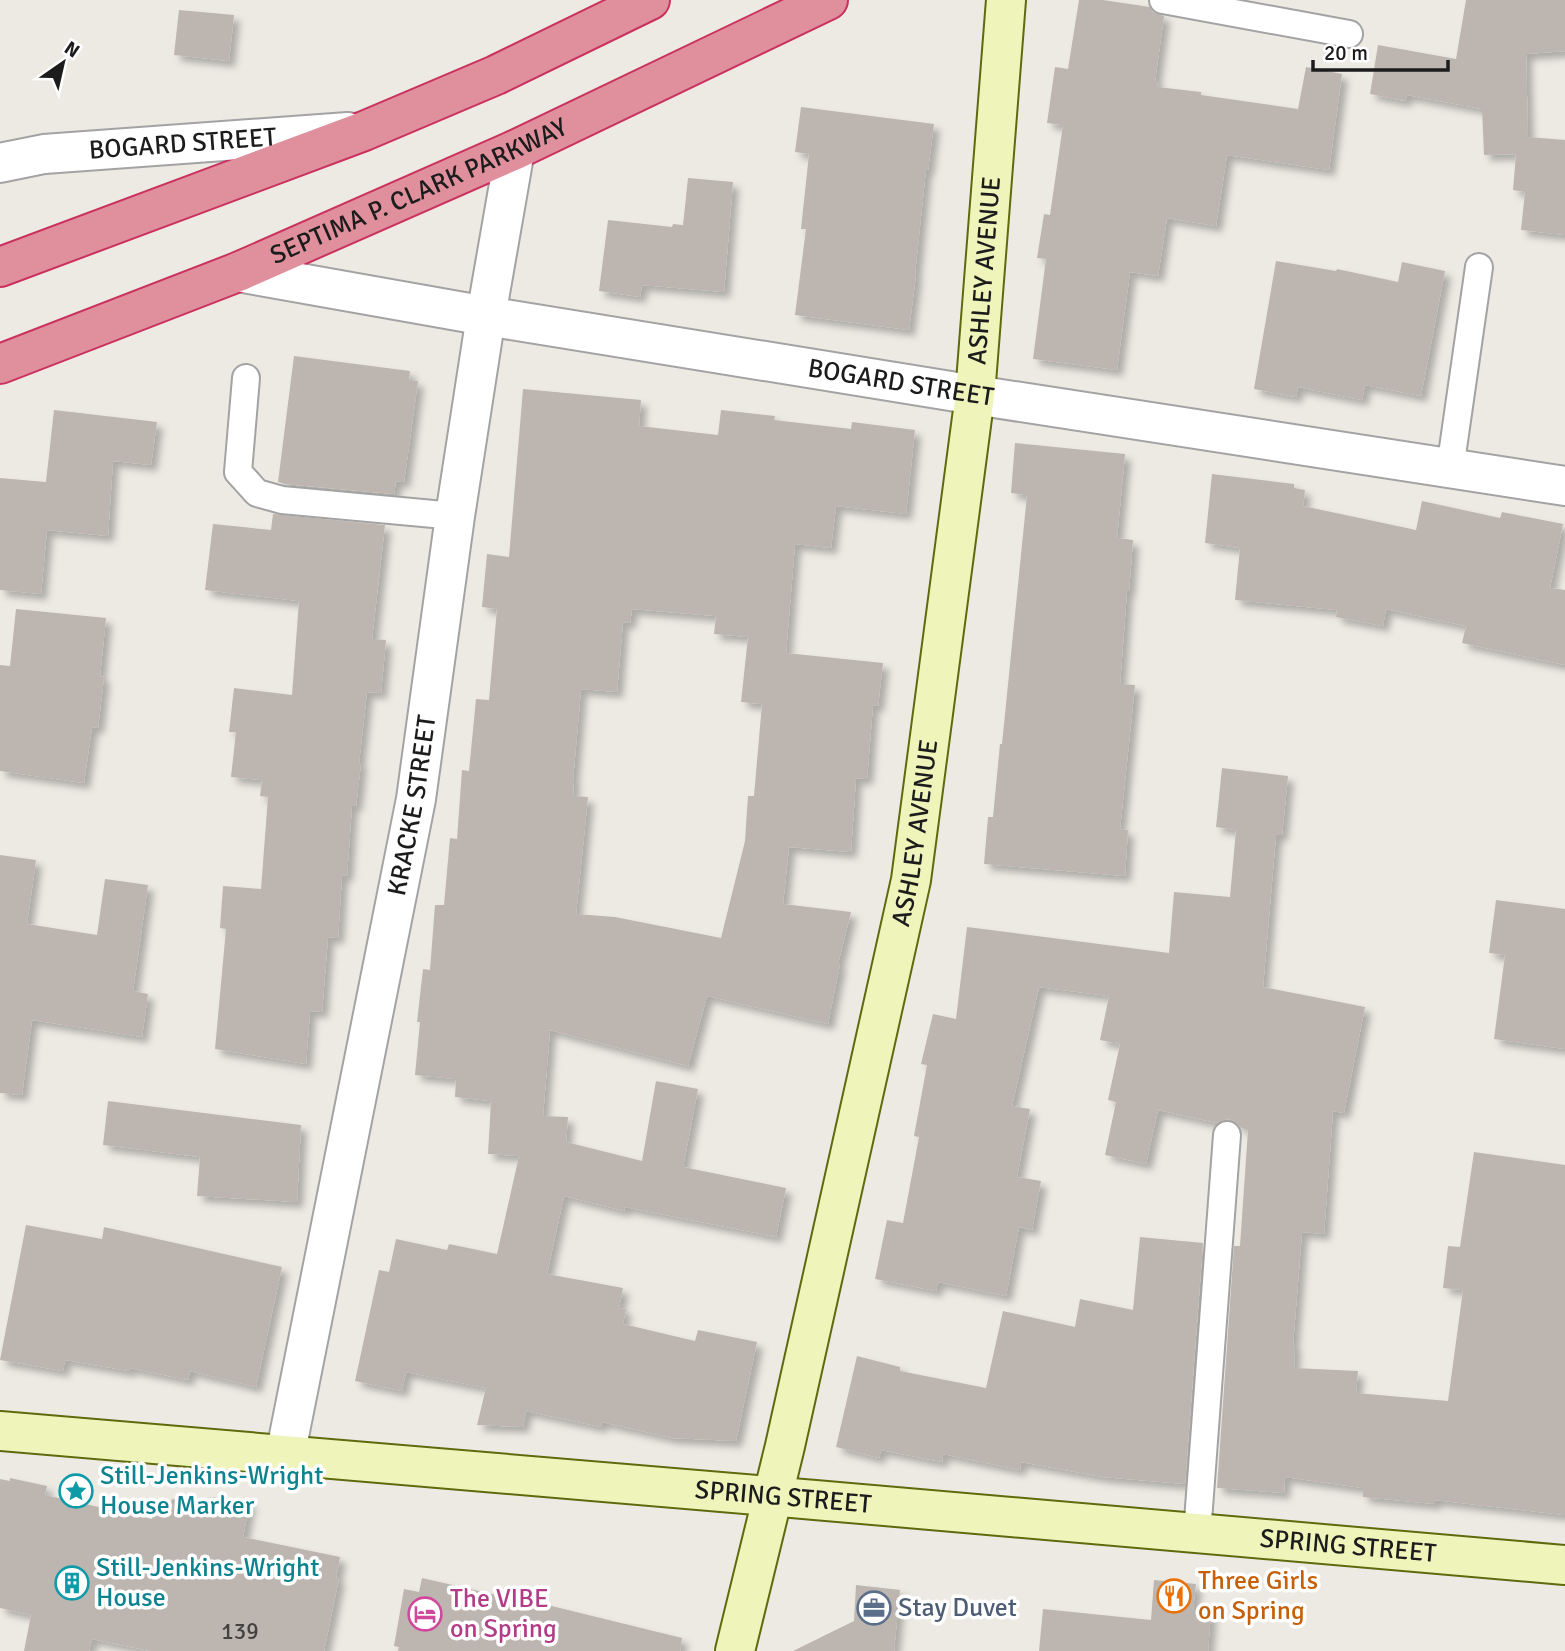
<svg xmlns="http://www.w3.org/2000/svg" width="1565" height="1651" viewBox="0 0 1565 1651" font-family="Signika,sans-serif">
<style>
.building{fill:#bdb6b0;fill-rule:evenodd;filter:url(#shadow)}
.lines{fill:none;stroke-linecap:round;stroke-linejoin:round}
.lane-casing{stroke:#a3a3a3;stroke-width:30}
.street-casing{stroke:#a3a3a3;stroke-width:42}
.secondary-casing{stroke:#5d6a0d;stroke-width:42}
.highway-casing{stroke:#ca315f;stroke-width:42}
.lane{stroke:#fff;stroke-width:26}
.street{stroke:#fff;stroke-width:38}
.secondary{stroke:#eff4ba;stroke-width:38}
.highway{stroke:#df909c;stroke-width:38}
.labels{text-anchor:middle;dominant-baseline:central;stroke-width:7;stroke-linejoin:round;paint-order:stroke}
.number-label{font-size:23px;fill:#444241}
.street-label{font-size:26px;fill:#1c1c1c;stroke:#fff}
.culture-label{font-size:26px;fill:#0d838f;stroke:#fff;text-anchor:start}
.food-label{font-size:26px;fill:#c56008;stroke:#fff;text-anchor:start}
.hotel-label{font-size:26px;fill:#b23c85;stroke:#fff;text-anchor:start}
.service-label{font-size:26px;fill:#4e5e75;stroke:#fff;text-anchor:start}
</style>
<defs>
<filter id="shadow"><feDropShadow dx="6" dy="6" stdDeviation="3.5" flood-color="#0004"/></filter>
</defs>
<rect width="100%" height="100%" fill="#edeae3"/>
<g class="building">
<polygon points="1079,0 1103,0 1150,7 1153,12 1164,16 1155,81 1158,81 1157,87 1201,92 1201,95 1298,109 1306,67 1342,74 1329,170 1227,155 1216,226 1167,218 1158,276 1130,272 1117,370 1033,359 1046,259 1037,258 1044,214 1050,215 1063,125 1047,123 1055,67 1068,69"/>
<polygon points="1466,0 1565,0 1565,51 1526,54 1528,137 1565,140 1565,235 1521,230 1525,192 1513,190 1516,154 1484,155 1482,109 1407,95 1405,101 1370,94 1378,45 1456,59"/>
<polygon points="179,10 234,15 229,61 174,55"/>
<polygon points="801,107 934,124 928,170 926,169 915,274 916,274 909,330 795,315 806,229 801,229 809,154 795,152"/>
<polygon points="688,178 733,182 724,292 642,285 640,297 599,291 608,220 672,227 673,224 683,225"/>
<polygon points="1276,261 1336,271 1337,269 1398,282 1402,262 1445,271 1421,396 1365,385 1362,400 1298,387 1296,397 1254,389"/>
<polygon points="294,356 410,371 409,380 418,381 404,482 396,481 394,494 285,484 278,482"/>
<path d="M523,389L641,400L639,426L718,435L721,410L775,416L774,420L851,429L852,422L915,430L906,514L836,506L831,548L795,544L786,653L883,663L878,706L873,705L867,779L856,778L851,852L789,847L783,904L851,912L838,964H840L828,1024L707,996L688,1066L550,1030L543,1116L568,1117L566,1142L642,1161L656,1081L698,1089L683,1167L786,1188L776,1237L625,1207L624,1211L564,1196L547,1274L623,1288L619,1308L626,1309L623,1324L695,1341L698,1330L757,1342L736,1441L672,1438L602,1422L601,1427L526,1411L523,1427L477,1425L486,1388L406,1372L402,1391L355,1381L379,1270L389,1272L396,1239L447,1250L449,1244L497,1254L519,1156L488,1154L491,1101L455,1097L456,1079L415,1075L420,1022H417L423,969L430,970L435,905H444L450,838L457,839L462,770L469,771L476,699L489,700L497,609L482,607L487,554L509,557ZM632,609L716,616L714,634L748,637L741,702L762,704L754,796H748L745,841L721,938L615,917L576,914L588,797L573,796L574,780H573L581,689L617,692L623,622L630,623Z"/>
<polygon points="54,410 157,422 151,465 113,461 108,536 47,530 41,594 0,590 0,478 46,482"/>
<polygon points="1015,443 1125,454 1117,538 1133,540 1129,591 1127,591 1120,684 1135,685 1120,829 1128,830 1125,876 984,864 988,817 993,817 1000,744 1002,744 1027,495 1011,493"/>
<polygon points="1212,474 1294,484 1294,488 1305,490 1303,506 1416,530 1422,501 1500,518 1502,512 1563,524 1550,588 1565,590 1565,665 1462,643 1466,626 1386,609 1383,626 1336,617 1337,610 1235,600 1240,548 1205,543"/>
<polygon points="273,514 385,525 372,639 386,640 381,693 367,692 359,763 361,763 356,806 352,805 347,876 342,875 338,938 328,937 322,1012 310,1011 306,1064 215,1049 226,929 220,928 223,886 261,889 268,797 260,796 262,780 231,777 236,732 229,732 234,688 292,695 299,601 205,590 213,524 271,530"/>
<polygon points="16,609 106,618 100,676 104,677 98,728 92,727 84,783 0,771 0,665 10,666"/>
<polygon points="1222,768 1288,776 1282,835 1276,835 1263,987 1365,1007 1344,1113 1333,1111 1324,1234 1302,1232 1293,1345 1295,1345 1294,1368 1358,1371 1356,1393 1448,1401 1463,1290 1443,1288 1448,1246 1460,1247 1474,1152 1565,1165 1565,1515 1435,1500 1435,1504 1363,1497 1363,1488 1285,1477 1284,1493 1217,1488 1234,1246 1240,1246 1248,1130 1241,1128 1236,1122 1229,1119 1221,1121 1217,1123 1158,1110 1146,1164 1105,1155 1116,1102 1108,1100 1120,1044 1100,1040 1109,996 1039,987 1012,1106 1030,1109 1017,1177 1041,1181 1032,1230 1019,1227 1006,1296 938,1282 936,1291 875,1279 887,1220 903,1223 919,1137 914,1136 927,1065 921,1064 933,1014 956,1019 967,927 1169,953 1174,892 1230,897 1236,830 1216,827"/>
<polygon points="0,855 36,860 27,924 97,935 105,879 148,885 133,991 148,994 142,1037 32,1020 22,1095 0,1093"/>
<polygon points="1496,900 1565,909 1565,1049 1494,1039 1505,955 1489,953"/>
<polygon points="108,1101 301,1125 297,1202 197,1196 200,1157 103,1145"/>
<polygon points="26,1225 102,1239 104,1227 282,1267 256,1387 190,1371 188,1380 130,1368 129,1371 65,1360 63,1371 0,1360"/>
<polygon points="1140,1237 1203,1243 1185,1484 1103,1477 1021,1462 1020,1470 943,1454 942,1462 881,1450 879,1458 836,1447 857,1356 900,1367 900,1371 986,1388 1003,1311 1075,1327 1080,1299 1133,1310"/>
<polygon points="10,1478 47,1486 45,1495 152,1519 157,1499 171,1502 172,1499 208,1506 210,1497 250,1501 243,1537 340,1557 336,1578 339,1578 324,1651 150,1651 92,1639 89,1651 24,1651 31,1615 0,1608 0,1479 10,1481"/>
<polygon points="422,1578 510,1598 511,1596 682,1638 680,1651 398,1651 399,1647 394,1646 404,1589 419,1592"/>
<polygon points="1154,1580 1196,1584 1193,1610 1211,1611 1208,1651 1039,1651 1043,1609 1151,1620"/>
<polygon points="856,1585 900,1590 894,1651 793,1651 854,1621"/>
</g>
<g class="lines">
<defs>
<g id="lane">
<polyline points="1163,0 1349,34"/>
<polyline points="246,378 238,472 257,493 282,500 455,516"/>
<polyline points="1450,469 1479,267"/>
<polyline points="1197,1534 1227,1135"/>
</g>
<g id="street">
<path id="s1" d="M0,163L44,154L348,132"/>
<path id="s2" d="M238,272L486,316L975,395L1565,486"/>
<path id="s3" d="M285,1456L416,799L455,516L486,316L515,150"/>
</g>
<g id="secondary">
<path id="s4" d="M0,1431L815,1500L1565,1565"/>
<path id="s5" d="M735,1651L785,1446L911,880L975,395L1006,0"/>
</g>
<g id="highway">
<polyline points="0,267 364,131 496,75 650,0"/>
<path id="s6" d="M0,364L238,272L515,150L828,0"/>
</g>
</defs>
<use href="#lane" class="lane-casing"/>
<use href="#street" class="street-casing"/>
<use href="#secondary" class="secondary-casing"/>
<use href="#highway" class="highway-casing"/>
<use href="#lane" class="lane"/>
<use href="#street" class="street"/>
<use href="#secondary" class="secondary"/>
<use href="#highway" class="highway"/>
</g>
<defs>
<symbol id="sight-ring" viewBox="-11 -11 22 22"><circle r="9.5" fill="#fff" stroke="#0f9aa8" stroke-width="1.5"/><path d="M0-6L1.8-2.2L6-1.7L2.9 1.2L3.7 5.4L0 3.3L-3.7 5.4L-2.9 1.2L-6-1.7L-1.8-2.2Z" fill="#0f9aa8"/></symbol>
<symbol id="building-ring" viewBox="-11 -11 22 22"><circle r="9.5" fill="#fff" stroke="#0f9aa8" stroke-width="1.5"/><path d="M-4-6H4V6H1V3H-1V6H-4ZM-2.5-4.3h1.7v1.8h-1.7ZM.8-4.3h1.7v1.8H.8ZM-2.5-1h1.7V.8h-1.7ZM.8-1h1.7V.8H.8Z" fill="#0f9aa8"/></symbol>
<symbol id="restaurant-ring" viewBox="-11 -11 22 22"><circle r="9.5" fill="#fff" stroke="#e8710a" stroke-width="1.5"/><path d="M-5-6h1v4h1v-4h1v4h1v-4h1v5L-1.5 .5V6h-2V.5L-5-1ZM5-6V6H3V1.5H1.5Q1.5-4 5-6Z" fill="#e8710a"/></symbol>
<symbol id="office-ring" viewBox="-11 -11 22 22"><circle r="9.5" fill="#fff" stroke="#5c6f8a" stroke-width="1.5"/><path d="M-6-3h4V-5.5h4V-3h4V5H-6ZM-1-4.5V-3h2v-1.5ZM-6 0V1H6V0Z" fill="#5c6f8a"/></symbol>
<symbol id="hotel-ring" viewBox="-11 -11 22 22"><circle r="9.5" fill="#fff" stroke="#d1479c" stroke-width="1.5"/><path d="M-6-4.5h1.5V1H6V5H4.5V3h-9V5H-6ZM-4 0a1.8 1.8 0 1 1 3.6 0ZM.5 0V-2.5h3Q6-2.5 6 0Z" fill="#d1479c"/></symbol>
</defs>
<g fill-rule="evenodd">
<use href="#sight-ring" x="57" y="1472" width="38" height="38"/>
<use href="#building-ring" x="53" y="1564" width="38" height="38"/>
<use href="#restaurant-ring" x="1155" y="1577" width="38" height="38"/>
<use href="#office-ring" x="855" y="1589" width="38" height="38"/>
<use href="#hotel-ring" x="406" y="1595" width="38" height="38"/>
</g>
<g class="labels">
<g class="number-label">
<text x="240" y="1631">139</text>
</g>
<g class="street-label">
<text stroke="none"><textPath href="#s1" startOffset="184">BOGARD STREET</textPath></text>
<text stroke="none"><textPath href="#s6" startOffset="453">SEPTIMA P. CLARK PARKWAY</textPath></text>
<text stroke="none"><textPath href="#s5" startOffset="1405">ASHLEY AVENUE</textPath></text>
<text stroke="none"><textPath href="#s2" startOffset="672">BOGARD STREET</textPath></text>
<text stroke="none"><textPath href="#s3" startOffset="663">KRACKE STREET</textPath></text>
<text stroke="none"><textPath href="#s5" startOffset="838">ASHLEY AVENUE</textPath></text>
<text stroke="none"><textPath href="#s4" startOffset="786">SPRING STREET</textPath></text>
<text stroke="none"><textPath href="#s4" startOffset="1353">SPRING STREET</textPath></text>
</g>
<g class="culture-label">
<text x="100" y="1476">Still-Jenkins-Wright<tspan x="100" dy="30">House Marker</tspan></text>
<text x="96" y="1568">Still-Jenkins-Wright<tspan x="96" dy="30">House</tspan></text>
</g>
<g class="food-label">
<text x="1198" y="1581">Three Girls<tspan x="1198" dy="30">on Spring</tspan></text>
</g>
<g class="hotel-label">
<text x="450" y="1599">The VIBE<tspan x="450" dy="30">on Spring</tspan></text>
</g>
<g class="service-label">
<text x="898" y="1608">Stay Duvet</text>
</g>
</g>
<g transform="translate(63 63) rotate(34)" stroke="#ffffff" stroke-width="5" paint-order="stroke">
<path d="M0-5L12 26L0 18L-12 26Z" fill="#1c1c1c"/>
<text y="-10" font-size="19" font-weight="bold" text-anchor="middle" fill="#1c1c1c">N</text>
</g>
<path d="M1313 60v10h135v-10" fill="none" stroke="#1c1c1c" stroke-width="3.5"/>
<text x="1324" y="60" font-size="21" fill="#1c1c1c" stroke="#ffffff" stroke-width="5" paint-order="stroke">20 m</text>
</svg>
